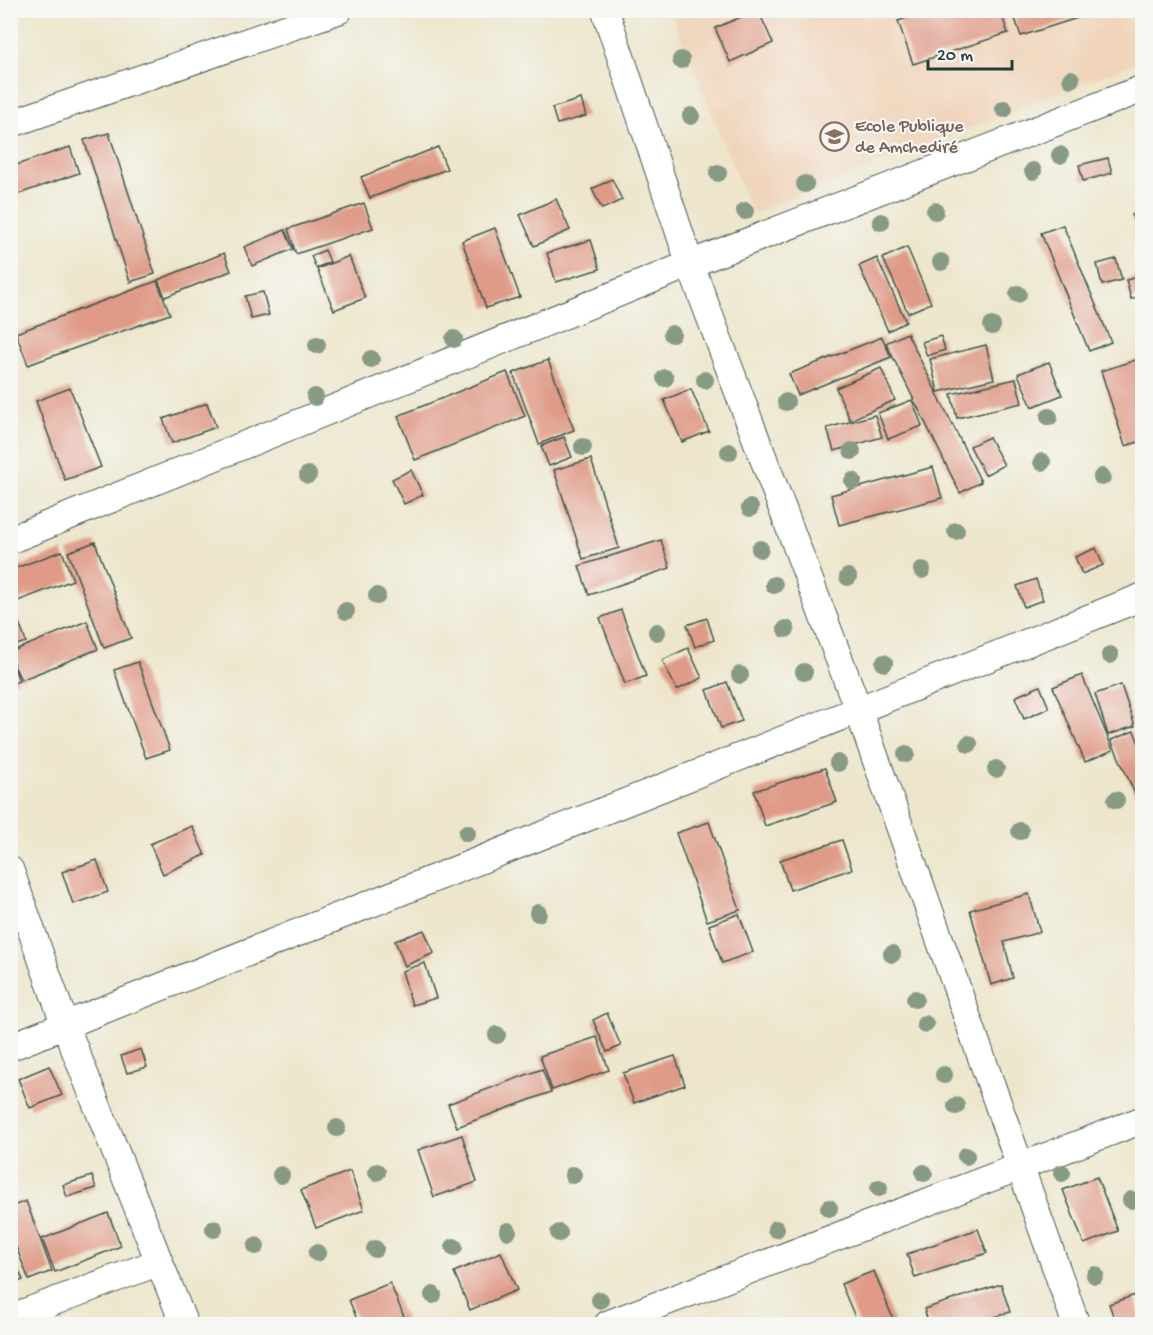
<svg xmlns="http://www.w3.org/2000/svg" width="1153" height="1335" viewBox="0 0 1153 1335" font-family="'Gochi Hand',sans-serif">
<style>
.built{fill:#f0d5bc}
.building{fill:#df9b88}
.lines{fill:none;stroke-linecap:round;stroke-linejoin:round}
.minor-casing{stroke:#3e564b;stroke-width:29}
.minor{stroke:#fff;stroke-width:27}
.tree{fill:#879a83}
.labels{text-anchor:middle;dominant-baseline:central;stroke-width:4.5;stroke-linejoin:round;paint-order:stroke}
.education-label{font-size:18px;fill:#785e54;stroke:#f6f6f2;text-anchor:start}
</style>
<rect width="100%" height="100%" fill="#f6f6f2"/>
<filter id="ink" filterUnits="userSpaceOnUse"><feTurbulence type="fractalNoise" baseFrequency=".0167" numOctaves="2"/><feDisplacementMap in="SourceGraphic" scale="12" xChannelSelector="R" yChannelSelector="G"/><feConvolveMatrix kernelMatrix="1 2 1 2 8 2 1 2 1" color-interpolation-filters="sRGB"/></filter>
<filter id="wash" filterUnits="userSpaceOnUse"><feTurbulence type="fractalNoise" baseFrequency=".008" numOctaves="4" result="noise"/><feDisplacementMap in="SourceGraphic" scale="24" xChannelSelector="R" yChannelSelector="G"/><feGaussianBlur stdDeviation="1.35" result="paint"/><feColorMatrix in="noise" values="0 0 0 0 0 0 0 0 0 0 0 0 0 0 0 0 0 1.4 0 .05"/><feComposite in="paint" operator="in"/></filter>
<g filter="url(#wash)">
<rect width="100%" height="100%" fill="#ede6cc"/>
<polygon class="built" points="670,11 1142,11 1142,60 752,214"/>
<g id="blocks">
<g class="building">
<polygon points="758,10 773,43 730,62 715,28"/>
<polygon points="929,10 1000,10 1008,33 913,64 898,21"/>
<polygon points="1012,10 1092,10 1093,13 1021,36"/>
<polygon points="581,99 586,116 557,124 552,108"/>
<polygon points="109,133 155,274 130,282 84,140"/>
<polygon points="70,147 79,173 10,197 10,167"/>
<polygon points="438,147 447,169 370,198 361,177"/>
<polygon points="1108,158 1112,173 1083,181 1079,165"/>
<polygon points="612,179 622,200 602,209 592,189"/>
<polygon points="556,199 570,230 534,246 520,215"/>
<polygon points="364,203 373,228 296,254 288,229"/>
<polygon points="1142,212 1142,255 1132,215"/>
<polygon points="1063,225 1111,342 1089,351 1041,233"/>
<polygon points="495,228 520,297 486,308 462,241"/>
<polygon points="285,230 293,249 252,266 244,247"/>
<polygon points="591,240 600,269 556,282 547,253"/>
<polygon points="907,247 931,303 908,313 883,258"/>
<polygon points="325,250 330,262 316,268 311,256"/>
<polygon points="224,253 231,271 165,297 158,280"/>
<polygon points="349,256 365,298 334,310 317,269"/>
<polygon points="877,258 906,322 888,331 859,266"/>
<polygon points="1116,259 1122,280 1102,285 1097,264"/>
<polygon points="1142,276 1142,296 1131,299 1126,280"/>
<polygon points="157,281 170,314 28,365 16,333"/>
<polygon points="263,292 269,315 251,319 245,296"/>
<polygon points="907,333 981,482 960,493 886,343"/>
<polygon points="941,336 945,350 927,356 922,342"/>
<polygon points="882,337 891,357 798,395 789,374"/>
<polygon points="986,345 994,379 938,392 930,359"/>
<polygon points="1142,358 1142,441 1125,446 1101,371"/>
<polygon points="548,360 574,430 539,444 513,373"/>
<polygon points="1049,362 1062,395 1032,407 1018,374"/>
<polygon points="881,368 895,400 850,420 836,388"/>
<polygon points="507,372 525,416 415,460 398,416"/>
<polygon points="1016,379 1022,403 957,418 951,394"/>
<polygon points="70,388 101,467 65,480 36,401"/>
<polygon points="691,389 709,431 682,442 664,400"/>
<polygon points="912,400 922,426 888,439 878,413"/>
<polygon points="207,403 216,427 172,443 163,419"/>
<polygon points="875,415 882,437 834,451 827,428"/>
<polygon points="564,437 572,457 549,466 541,446"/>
<polygon points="989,437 1004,465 985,475 970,446"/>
<polygon points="591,459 619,548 583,559 554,470"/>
<polygon points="933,467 942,498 839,525 831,495"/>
<polygon points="411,470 423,495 404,504 392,479"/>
<polygon points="661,540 670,568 589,595 579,566"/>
<polygon points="95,542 131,638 104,648 68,552"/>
<polygon points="1096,548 1103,565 1082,574 1075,557"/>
<polygon points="62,551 73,580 10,604 10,570"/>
<polygon points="1036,579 1043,600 1024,607 1017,586"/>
<polygon points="621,610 646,676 625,684 600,618"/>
<polygon points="707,618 714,640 695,647 687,625"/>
<polygon points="18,620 26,642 10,647 10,622"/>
<polygon points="87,621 98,649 21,680 11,659 19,681 10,684 10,652"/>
<polygon points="688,648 702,678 677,690 662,660"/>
<polygon points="138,662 170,750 146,758 114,670"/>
<polygon points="1082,675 1113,750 1085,762 1053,687"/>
<polygon points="727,682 742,721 721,728 707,690"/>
<polygon points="1121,685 1135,726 1108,735 1095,694"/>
<polygon points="1040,686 1049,708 1024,719 1015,697"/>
<polygon points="1134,731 1142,751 1142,793 1136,796 1111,740"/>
<polygon points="825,768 837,802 765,826 754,791"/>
<polygon points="709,822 740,910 707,921 676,833"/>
<polygon points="192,826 205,855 163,874 150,844"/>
<polygon points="842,840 852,869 790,890 780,860"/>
<polygon points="97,860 108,892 73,904 62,872"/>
<polygon points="1029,894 1040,932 1004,942 1013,978 991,985 970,910"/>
<polygon points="739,914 753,952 722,963 709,925"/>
<polygon points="424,930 434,953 405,966 395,941"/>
<polygon points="425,963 436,998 412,1005 402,971"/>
<polygon points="607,1013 621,1046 607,1052 593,1020"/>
<polygon points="597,1037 609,1070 552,1090 540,1056"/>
<polygon points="141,1049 147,1067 127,1073 121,1056"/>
<polygon points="675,1056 685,1085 634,1103 623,1073"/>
<polygon points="49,1066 62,1095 30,1108 18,1079"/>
<polygon points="542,1069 551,1092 457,1127 448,1104"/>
<polygon points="462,1135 477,1182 434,1197 418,1150"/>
<polygon points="350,1171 364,1210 316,1228 301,1190"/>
<polygon points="92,1176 96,1188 67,1197 63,1185"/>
<polygon points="1097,1177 1118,1231 1084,1244 1063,1190"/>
<polygon points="26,1201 52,1271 29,1280 10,1231 10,1207"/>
<polygon points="108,1213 121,1246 55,1272 42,1239"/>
<polygon points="978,1229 987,1253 915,1278 907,1254"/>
<polygon points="10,1252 23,1280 10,1286"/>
<polygon points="501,1252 517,1290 470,1310 454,1272"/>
<polygon points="874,1271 895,1324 858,1324 841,1284"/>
<polygon points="390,1283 407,1324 359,1324 349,1300"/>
<polygon points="1001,1284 1010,1312 973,1324 929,1324 924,1309"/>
<polygon points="1135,1295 1142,1324 1116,1324 1109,1304"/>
</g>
</g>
</g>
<g filter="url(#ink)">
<use href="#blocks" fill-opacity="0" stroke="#3e564b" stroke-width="1.5"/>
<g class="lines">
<defs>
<g id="minor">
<polyline points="605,10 690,264 858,709 1076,1324"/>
<polyline points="10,124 339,10"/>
<polyline points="10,540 690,264 1142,89"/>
<polyline points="10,870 65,1025 184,1324"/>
<polyline points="10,1047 1142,597"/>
<polyline points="10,1318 159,1262"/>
<polyline points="608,1324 1142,1120"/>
</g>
</defs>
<use href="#minor" class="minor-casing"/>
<use href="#minor" class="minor"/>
</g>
<g class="tree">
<circle cx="681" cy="60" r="9"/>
<circle cx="1071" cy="79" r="9"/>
<circle cx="1004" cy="109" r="9"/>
<circle cx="691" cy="116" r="9"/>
<circle cx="1060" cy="155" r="9"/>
<circle cx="1033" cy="171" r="9"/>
<circle cx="718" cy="173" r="9"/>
<circle cx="805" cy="184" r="9"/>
<circle cx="745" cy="211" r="9"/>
<circle cx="935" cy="211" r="9"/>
<circle cx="881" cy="222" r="9"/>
<circle cx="941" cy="262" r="9"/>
<circle cx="1018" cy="294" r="9"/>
<circle cx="992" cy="326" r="9"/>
<circle cx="672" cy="334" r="9"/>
<circle cx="454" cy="339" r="9"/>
<circle cx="317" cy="345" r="9"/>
<circle cx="371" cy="359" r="9"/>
<circle cx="665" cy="378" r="9"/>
<circle cx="705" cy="380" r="9"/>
<circle cx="315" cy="397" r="9"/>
<circle cx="786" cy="402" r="9"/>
<circle cx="1049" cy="417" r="9"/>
<circle cx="583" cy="447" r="9"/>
<circle cx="852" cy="451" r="9"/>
<circle cx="729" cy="452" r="9"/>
<circle cx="1042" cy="462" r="9"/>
<circle cx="308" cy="475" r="9"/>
<circle cx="1102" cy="477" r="9"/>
<circle cx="853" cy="481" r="9"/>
<circle cx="750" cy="508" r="9"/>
<circle cx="956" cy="531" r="9"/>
<circle cx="760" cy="549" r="9"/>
<circle cx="922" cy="570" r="9"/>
<circle cx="848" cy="577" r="9"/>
<circle cx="774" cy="585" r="9"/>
<circle cx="377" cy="596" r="9"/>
<circle cx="346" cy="611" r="9"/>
<circle cx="786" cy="629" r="9"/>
<circle cx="657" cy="632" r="9"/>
<circle cx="1110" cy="655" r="9"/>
<circle cx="884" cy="663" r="9"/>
<circle cx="804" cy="672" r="9"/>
<circle cx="740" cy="675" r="9"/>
<circle cx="969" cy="744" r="9"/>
<circle cx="906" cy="754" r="9"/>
<circle cx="838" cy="763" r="9"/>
<circle cx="996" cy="769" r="9"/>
<circle cx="1116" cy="800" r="9"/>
<circle cx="1020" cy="831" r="9"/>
<circle cx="467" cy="833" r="9"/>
<circle cx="538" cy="913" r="9"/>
<circle cx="892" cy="954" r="9"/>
<circle cx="915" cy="999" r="9"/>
<circle cx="925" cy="1024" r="9"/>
<circle cx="497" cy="1035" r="9"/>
<circle cx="944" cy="1075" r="9"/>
<circle cx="956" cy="1106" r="9"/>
<circle cx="337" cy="1128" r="9"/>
<circle cx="966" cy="1156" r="9"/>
<circle cx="377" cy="1172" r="9"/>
<circle cx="924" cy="1173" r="9"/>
<circle cx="1062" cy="1173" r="9"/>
<circle cx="281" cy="1175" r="9"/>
<circle cx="573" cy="1175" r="9"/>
<circle cx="879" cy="1188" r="9"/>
<circle cx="1131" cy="1200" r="9"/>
<circle cx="829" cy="1208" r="9"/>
<circle cx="214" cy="1229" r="9"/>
<circle cx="776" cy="1229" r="9"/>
<circle cx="508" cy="1231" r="9"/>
<circle cx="559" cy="1233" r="9"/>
<circle cx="256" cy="1246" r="9"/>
<circle cx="454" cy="1247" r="9"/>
<circle cx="375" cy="1249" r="9"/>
<circle cx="317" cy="1253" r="9"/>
<circle cx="1095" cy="1275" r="9"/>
<circle cx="433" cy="1295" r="9"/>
<circle cx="600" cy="1300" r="9"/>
</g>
</g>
<defs>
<symbol id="school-ring" viewBox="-11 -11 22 22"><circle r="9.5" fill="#f6f6f2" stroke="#8d6e63" stroke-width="1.5"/><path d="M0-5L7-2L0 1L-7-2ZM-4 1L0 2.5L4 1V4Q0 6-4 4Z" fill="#8d6e63"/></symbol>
</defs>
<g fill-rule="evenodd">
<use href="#school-ring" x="818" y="120" width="33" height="33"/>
</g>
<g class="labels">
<g class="education-label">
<text x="855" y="127">Ecole Publique<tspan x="855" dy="21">de Amchediré</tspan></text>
</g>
</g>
<rect width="1153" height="1335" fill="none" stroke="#f6f6f2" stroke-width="36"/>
<path d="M928 60v9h84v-9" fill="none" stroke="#1f3d34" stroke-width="3"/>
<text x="937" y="60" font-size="18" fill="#1f3d34" stroke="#f6f6f2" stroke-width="4.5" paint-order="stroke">20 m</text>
</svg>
